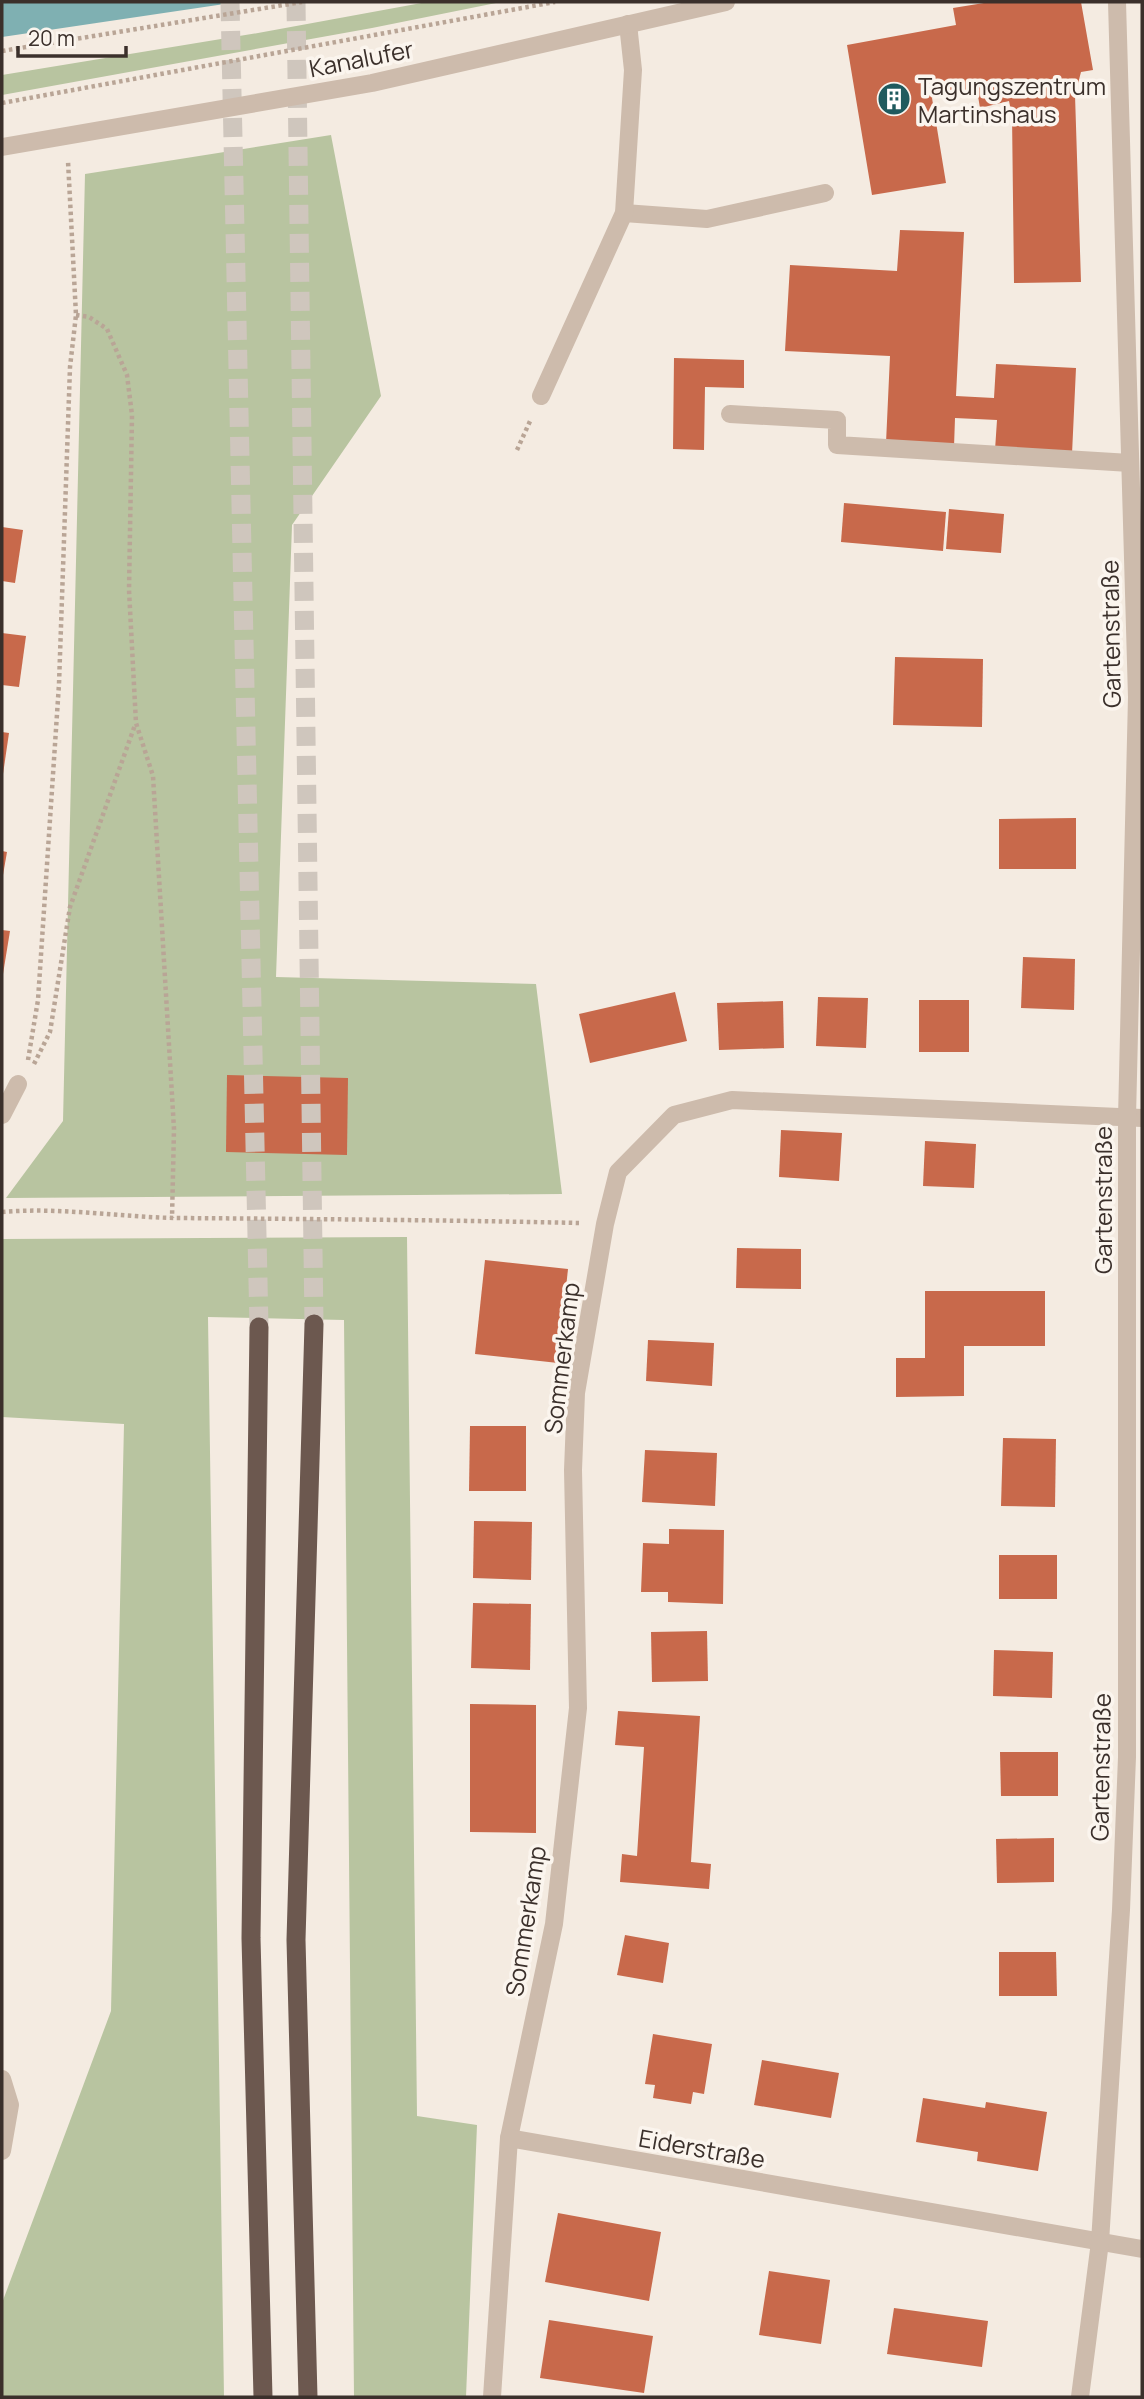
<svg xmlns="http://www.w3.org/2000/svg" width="1144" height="2399" viewBox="0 0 1144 2399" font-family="Manrope,sans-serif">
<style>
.green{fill:#b8c4a0}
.water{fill:#7fb0b2}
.building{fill:#c8694b}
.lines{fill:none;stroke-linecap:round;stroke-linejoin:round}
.trunk-tunnel{stroke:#cfc6bd;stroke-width:19;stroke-dasharray:19 10;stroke-linecap:butt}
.path{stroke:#b9a596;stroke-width:4.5;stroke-dasharray:3.5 3.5;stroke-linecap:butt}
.service{stroke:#cdbbac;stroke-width:18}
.minor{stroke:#cdbbac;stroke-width:18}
.tertiary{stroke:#cdbbac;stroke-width:18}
.trunk{stroke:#6c584f;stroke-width:19}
.labels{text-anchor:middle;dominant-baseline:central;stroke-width:7;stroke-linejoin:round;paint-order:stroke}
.street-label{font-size:24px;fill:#3b302b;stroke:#fbf5ee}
.poi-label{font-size:24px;fill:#3b302b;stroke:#fbf5ee;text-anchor:start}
</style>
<rect width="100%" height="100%" fill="#f4ebe1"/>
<g class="green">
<polygon points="427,2 501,2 372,28 2,95 2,75 258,33"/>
<polygon points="331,135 381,396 292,525 276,977 536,984 562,1194 6,1198 63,1121 85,174"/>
<polygon points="407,1237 417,2116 477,2125 466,2397 354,2397 344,1320 208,1317 224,2397 2,2397 2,2303 111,2011 124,1424 2,1417 2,1239"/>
</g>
<polygon class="water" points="2,2 238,2 2,37"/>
<g class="building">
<polygon points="990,2 1081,2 1093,70 1081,72 1075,95 1081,282 1014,283 1012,115 1009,101 980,108 977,90 932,98 946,183 872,195 847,45 956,25 953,8"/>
<polygon points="900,230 964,232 956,396 994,398 996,364 1076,368 1072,454 995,450 997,420 955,418 954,447 886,443 890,356 785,351 790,265 897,271"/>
<polygon points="674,358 744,360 744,388 705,387 704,450 673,449"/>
<polygon points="844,503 946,512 943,551 841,542"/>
<polygon points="949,509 1004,514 1001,553 946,549"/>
<polygon points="2,527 23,530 15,583 2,581"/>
<polygon points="2,633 26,636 19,687 2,685"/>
<polygon points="895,657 983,659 982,727 893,725"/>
<polygon points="2,732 9,733 3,774 2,774"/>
<polygon points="1076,818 1076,869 999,869 999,819"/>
<polygon points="2,851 7,852 3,875 2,875"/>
<polygon points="2,930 10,931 3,974 2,974"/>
<polygon points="1023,957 1075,959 1074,1010 1021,1008"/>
<polygon points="675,992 687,1041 590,1063 579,1014"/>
<polygon points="818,997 868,998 866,1048 816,1046"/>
<rect x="919" y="1000" width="50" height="52"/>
<polygon points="783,1001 784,1048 719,1050 717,1003"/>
<polygon points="227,1075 348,1078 347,1155 226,1152"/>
<polygon points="781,1130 842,1133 839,1181 779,1177"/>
<polygon points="925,1141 976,1144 974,1188 923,1186"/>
<polygon points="737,1248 801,1249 801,1289 736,1288"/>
<polygon points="485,1260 568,1269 558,1363 475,1354"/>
<polygon points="925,1291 1045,1291 1045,1346 964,1346 964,1396 896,1397 896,1358 925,1358"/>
<polygon points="648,1340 714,1343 712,1386 646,1381"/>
<polygon points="470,1426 526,1426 526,1491 469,1491"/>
<polygon points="1003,1438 1056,1439 1055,1507 1001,1506"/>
<polygon points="645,1450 717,1453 715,1506 642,1502"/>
<polygon points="474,1521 532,1522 531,1580 473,1578"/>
<polygon points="669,1529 724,1530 723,1604 668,1602 668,1592 641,1592 643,1543 669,1544"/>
<rect x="999" y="1555" width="58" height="44"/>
<polygon points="473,1603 531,1604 530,1670 471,1668"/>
<polygon points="707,1631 708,1681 652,1682 651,1632"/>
<polygon points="994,1650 1053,1652 1052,1698 993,1696"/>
<polygon points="470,1704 536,1705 536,1833 470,1832"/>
<polygon points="618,1711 700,1716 691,1862 711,1864 709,1889 620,1882 622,1854 637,1856 644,1747 615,1745"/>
<polygon points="1000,1752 1058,1752 1058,1796 1001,1796"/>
<polygon points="1054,1838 1054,1882 997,1883 996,1839"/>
<polygon points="625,1935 669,1943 663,1983 617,1975"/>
<polygon points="999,1952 1056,1952 1057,1996 999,1996"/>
<polygon points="653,2034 712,2044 704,2094 693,2092 691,2104 653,2098 655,2085 645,2084"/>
<polygon points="762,2060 839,2073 831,2118 754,2105"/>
<polygon points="923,2098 985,2108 986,2102 1047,2112 1038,2171 977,2161 978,2152 916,2142"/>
<polygon points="558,2213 661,2232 649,2301 545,2282"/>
<polygon points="769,2271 830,2280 821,2344 759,2335"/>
<polygon points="894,2308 988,2321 982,2367 887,2354"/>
<polygon points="549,2320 653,2336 644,2393 540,2378"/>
</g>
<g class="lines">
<g class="trunk-tunnel">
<polyline points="230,2 259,1327"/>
<polyline points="296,2 314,1324"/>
</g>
<g class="path">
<polyline points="2,51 302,2"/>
<polyline points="2,103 555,2"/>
<polyline points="76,315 89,317 107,329 127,375 132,415 129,590 136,723 153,776 174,1129 172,1218"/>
<polyline points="517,450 531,419"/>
<polyline points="28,1060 38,1000 59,684 70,367 76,315 68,161"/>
<polyline points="34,1064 50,1032 70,907 135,725"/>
<path d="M2,1212C60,1207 118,1217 176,1218C311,1219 445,1220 579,1223"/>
</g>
<g class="service">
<polyline points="624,213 707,219 825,193"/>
<polyline points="541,396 624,213 633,70 628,24"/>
<polyline points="730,414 837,420 837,445 1130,463"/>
</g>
<g class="minor">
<polyline points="2,1115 18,1084"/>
<polyline points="2,2079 10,2105 2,2151"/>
<polyline points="509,2138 554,1924 578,1708 573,1470 576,1393 605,1224 618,1172 674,1115 732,1100 1142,1118"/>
<polyline points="492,2397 509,2138 1142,2249"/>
<polyline points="1080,2397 1100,2242 1121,1910 1127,1757 1127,1118 1137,697 1117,2"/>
</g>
<polyline class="tertiary" points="2,147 372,83 726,2"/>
<g class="trunk">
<polyline points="259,1327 251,1938 263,2397"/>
<polyline points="308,2397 296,1940 314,1324"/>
</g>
</g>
<defs>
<symbol id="building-disc" viewBox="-11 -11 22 22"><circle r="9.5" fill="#1f5a5e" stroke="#fbf5ee"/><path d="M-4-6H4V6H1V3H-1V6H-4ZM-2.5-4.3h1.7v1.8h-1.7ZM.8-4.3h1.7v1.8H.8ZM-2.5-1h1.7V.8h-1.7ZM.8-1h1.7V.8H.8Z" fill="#fff"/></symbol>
</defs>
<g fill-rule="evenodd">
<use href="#building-disc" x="875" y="80" width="38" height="38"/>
</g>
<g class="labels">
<g class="street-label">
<text transform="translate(361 58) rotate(-11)">Kanalufer</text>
<text transform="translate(1110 634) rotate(-91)">Gartenstraße</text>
<text transform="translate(1102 1200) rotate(-90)">Gartenstraße</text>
<text transform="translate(561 1358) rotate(-83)">Sommerkamp</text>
<text transform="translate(1100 1767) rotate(-89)">Gartenstraße</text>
<text transform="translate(525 1921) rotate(-81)">Sommerkamp</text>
<text transform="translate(702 2148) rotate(10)">Eiderstraße</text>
</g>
<g class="poi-label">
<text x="918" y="85">Tagungszentrum<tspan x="918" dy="28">Martinshaus</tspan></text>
</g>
</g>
<rect width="1144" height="2399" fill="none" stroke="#3b302b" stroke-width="7"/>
<path d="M18 46v10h108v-10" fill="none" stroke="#3b302b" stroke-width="3.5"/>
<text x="28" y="46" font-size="21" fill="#3b302b" stroke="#fbf5ee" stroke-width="5" paint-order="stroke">20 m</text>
</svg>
